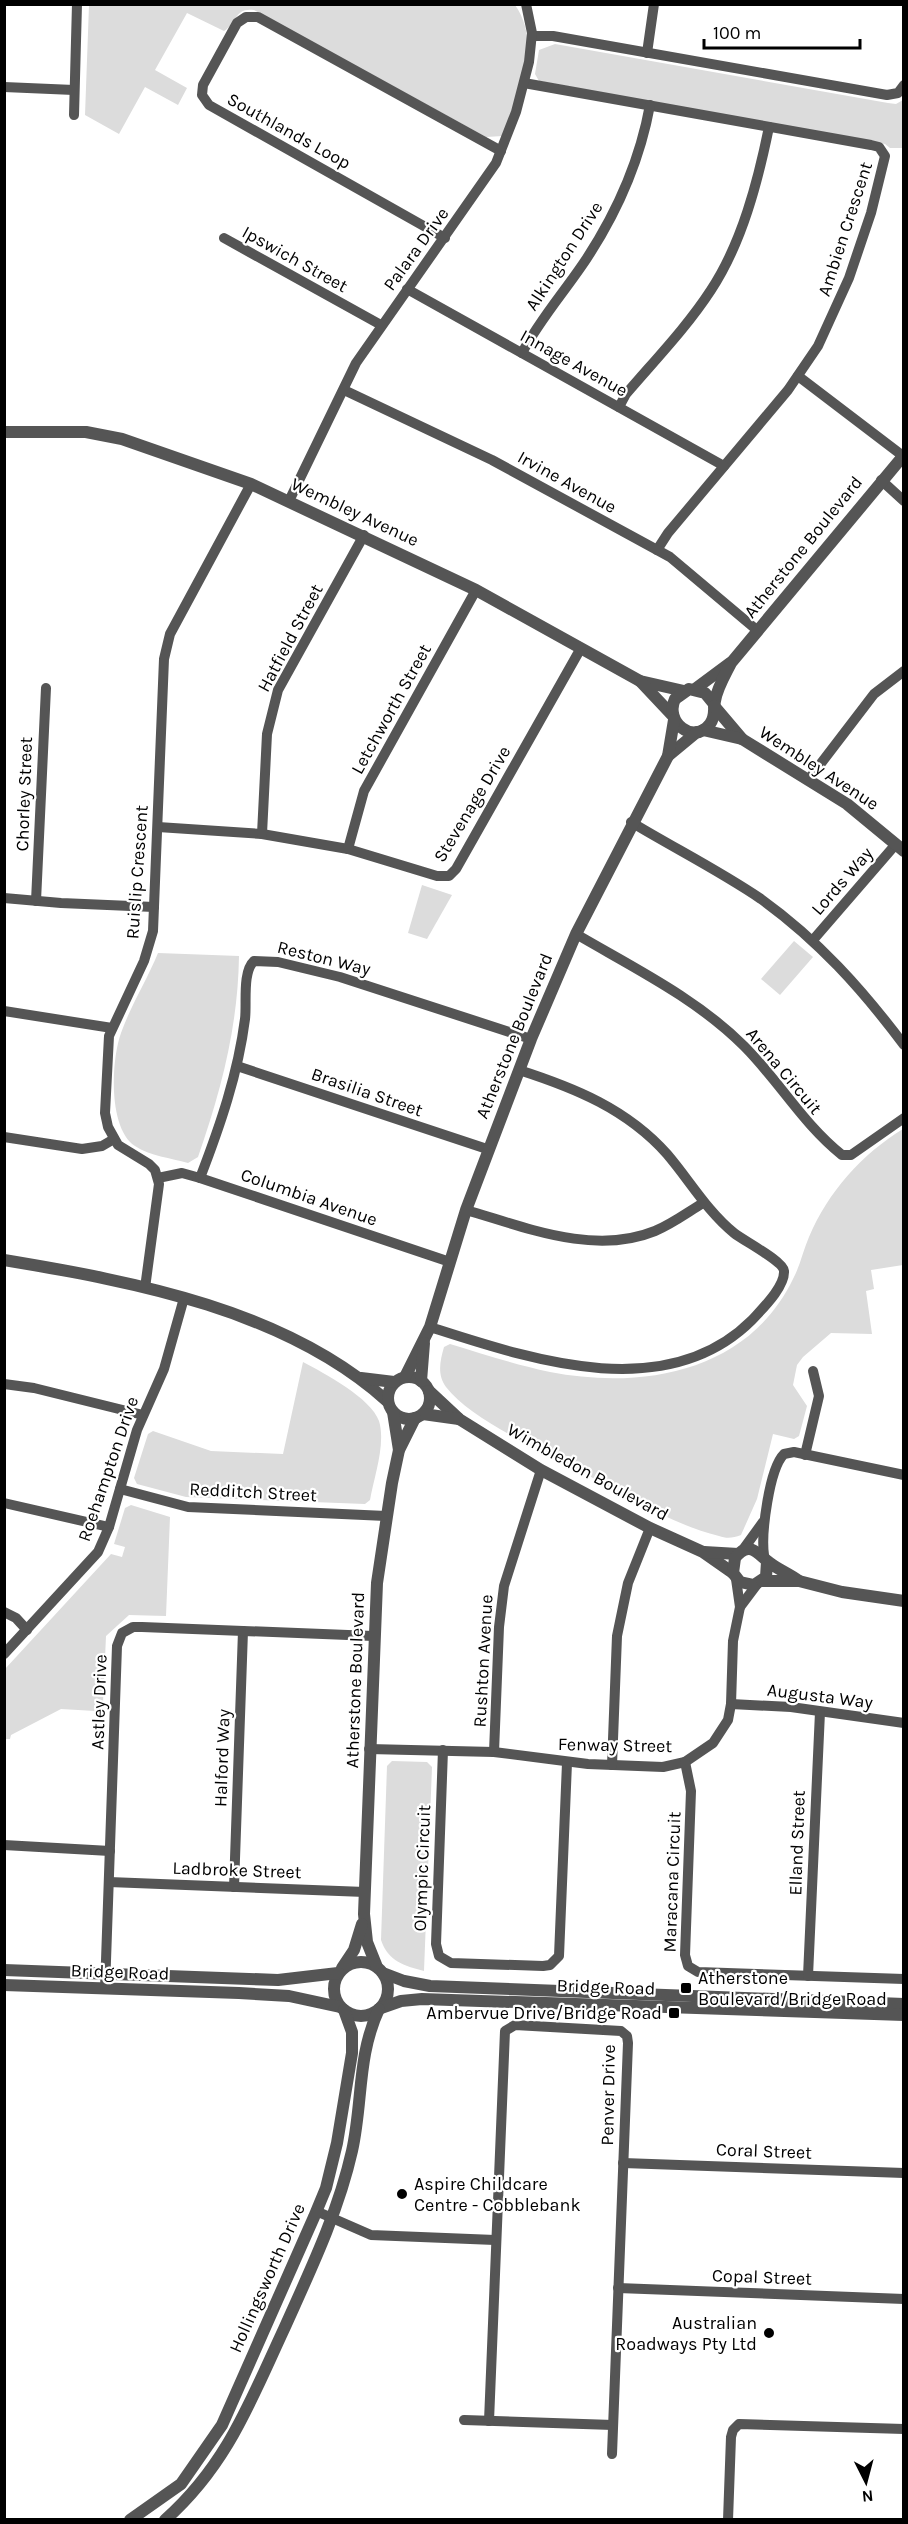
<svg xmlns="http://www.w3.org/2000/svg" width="908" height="2524" viewBox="0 0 908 2524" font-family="Karla,sans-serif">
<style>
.park{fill:#dcdcdc}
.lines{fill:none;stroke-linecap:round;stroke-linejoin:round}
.minor{stroke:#555;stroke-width:10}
.tertiary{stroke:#555;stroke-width:12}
.poi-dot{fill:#000;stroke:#fff;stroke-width:2}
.labels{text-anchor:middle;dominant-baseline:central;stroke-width:4.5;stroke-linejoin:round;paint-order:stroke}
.street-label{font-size:18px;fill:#000;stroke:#fff}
.poi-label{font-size:18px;fill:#000;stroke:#fff;text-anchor:start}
</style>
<rect width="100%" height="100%" fill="#fff"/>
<g class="park">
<path d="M89,5H515C543,44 517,95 503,136L486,137L254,10C235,7 237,23 224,31L187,13L155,70L187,88L178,105L145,87L119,134L85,115Z"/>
<polygon points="555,44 888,103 896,104 903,100 903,148 890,148 885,144 539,81 535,74 539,50"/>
<polygon points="422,885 452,895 427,939 408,933"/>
<polygon points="794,941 813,957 780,995 761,979"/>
<path d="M158,953L239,956C238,1027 221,1091 198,1157L188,1163C171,1158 150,1156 135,1146C108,1128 111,1061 121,1033C131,1005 147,980 158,953Z"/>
<path d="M903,1129V1265L871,1270L874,1289L866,1291L872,1334L831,1333L803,1357L797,1365L793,1385L807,1406L799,1436L794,1439L773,1434L757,1499L741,1535C733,1538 727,1539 719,1536C670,1524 622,1493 578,1470C541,1450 471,1420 446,1387C437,1375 440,1361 444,1347L450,1344C483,1354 516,1365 550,1372C643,1390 748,1372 793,1279C800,1266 803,1251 809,1237C828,1192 862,1154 903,1129Z"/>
<path d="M303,1362C324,1373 371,1398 379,1421C386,1444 374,1477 370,1500L365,1504L186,1497L137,1484L134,1478L148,1434L153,1431L211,1451L283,1454Z"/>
<polygon points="131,1505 170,1517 166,1616 129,1615 106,1636 103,1703 95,1703 95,1711 61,1709 11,1735 10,1739 5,1739 5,1669 111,1554 122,1557 125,1547 114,1544 125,1508"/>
<path d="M392,1761L427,1762L432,1767L424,1971C404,1966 388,1961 381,1940L387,1766Z"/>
</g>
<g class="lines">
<g class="minor">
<polyline points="532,36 553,36 887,95 898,93 904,85"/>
<polyline points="647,53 654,4"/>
<polyline points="524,83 871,145 879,147 885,156 871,213 849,278 818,346 788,390 668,533 657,550"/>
<polyline points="4,87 74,90"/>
<polyline points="74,115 77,4"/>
<polyline points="224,238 381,325"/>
<polyline points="445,238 209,105 202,95 203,85 237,23 246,17 258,17 501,151"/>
<polyline points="407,289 724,466"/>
<path d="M522,353C540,319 566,290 587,258C617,212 640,160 650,105"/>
<polyline points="798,376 903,456"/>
<polyline points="344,390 492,460 670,557 758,631"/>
<path d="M619,407L626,394C655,360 687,327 711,290C742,243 758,181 769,127"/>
<polyline points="881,480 904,501"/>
<polyline points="289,501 356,363 496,163 516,112 529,62 532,33 526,4"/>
<polyline points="809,779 874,694 904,671"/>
<path d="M631,822C674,848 720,871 761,899C818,940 862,989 904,1045"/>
<polyline points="158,827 262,834 348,849 437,876 449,876 456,869 581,648"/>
<polyline points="262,834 267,734 278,690 364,535"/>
<polyline points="348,849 364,791 476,590"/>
<polyline points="4,898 61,903 154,907"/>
<polyline points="36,901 46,688"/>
<path d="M576,934C634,968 696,998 744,1046C779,1081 803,1124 842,1155H851L904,1118"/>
<polyline points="813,940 896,844"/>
<polyline points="4,1011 112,1028"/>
<polyline points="237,1066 487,1149"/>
<polyline points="4,1137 82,1149 102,1146 114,1139"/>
<polyline points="158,1178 182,1173 200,1178 450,1262"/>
<path d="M200,1178C220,1126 238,1074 245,1019C247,1004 242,972 254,961L278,962L340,977L531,1039"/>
<path d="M466,1210C525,1227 594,1256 655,1231C672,1224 688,1212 703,1203"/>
<polyline points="145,1288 159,1184 155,1170 149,1164 118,1145 108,1127 105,1113 109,1036 144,961 153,931 164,659 170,634 251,484"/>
<path d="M430,1327C530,1359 666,1406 752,1320C762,1309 785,1287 784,1271C783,1261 744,1241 734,1233C707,1211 690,1181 667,1154C627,1109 575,1088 519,1070"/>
<polyline points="4,1384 34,1388 143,1415"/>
<polyline points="805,1455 819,1396 813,1371"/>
<polyline points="120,1489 188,1507 386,1516"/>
<polyline points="4,1503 109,1527"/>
<polyline points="742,1551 763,1522"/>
<path d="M764,1555C761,1534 769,1469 784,1454L794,1452L904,1475"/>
<polyline points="740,1607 758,1583"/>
<polyline points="4,1612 16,1618 27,1630"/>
<polyline points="4,1654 98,1552 109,1527 137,1430 164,1369 184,1298"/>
<polyline points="731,1704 791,1707 904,1723"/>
<polyline points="369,1749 494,1752 588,1764 663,1767 685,1762 713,1743 728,1720 731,1704 733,1641 740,1607 736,1579"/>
<polyline points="443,1750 436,1944 439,1956 451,1963 543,1966 550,1965 559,1956 567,1763"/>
<polyline points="494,1752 499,1627 504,1586 541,1470"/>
<polyline points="685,1762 691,1791 685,1955 688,1966 698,1972 904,1979"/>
<polyline points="612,1765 617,1636 628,1583 650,1528"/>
<polyline points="4,1845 110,1851"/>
<polyline points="109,1882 365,1892"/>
<polyline points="234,1887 243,1631"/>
<polyline points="808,1976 820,1712"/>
<polyline points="105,1989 117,1646 122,1633 133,1627 142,1627 373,1636"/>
<polyline points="623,2163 904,2173"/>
<polyline points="316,2211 371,2235 495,2240"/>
<polyline points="618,2288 904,2299"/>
<polyline points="464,2420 613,2425"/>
<polyline points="489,2421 505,2031 515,2025 621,2031 627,2036 628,2043 612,2454"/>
<polyline points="728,2520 731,2437 733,2430 739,2424 904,2429"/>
</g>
<g class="tertiary">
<polyline points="4,432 86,432 122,439 251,484 476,590 640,681 684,691"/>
<polyline points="640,681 672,715"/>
<polyline points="695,689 730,663"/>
<path d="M714,704L705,693L689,689L675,699C664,721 693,746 710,724C716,716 713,709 715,701C717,688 725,675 731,663L904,455"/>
<polyline points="714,706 742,739"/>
<polyline points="703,730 742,739 847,804 904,851"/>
<polyline points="668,756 697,732"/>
<path d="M4,1260C136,1282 286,1310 387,1401"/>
<circle cx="409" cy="1398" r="21"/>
<polyline points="405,1377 430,1327 466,1210 531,1039 576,934 668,756 674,720"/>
<polyline points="361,1378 394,1382"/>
<polyline points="421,1381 424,1343"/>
<polyline points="429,1391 459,1419 541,1470 650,1528 703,1552 733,1573"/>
<polyline points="393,1412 399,1450"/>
<polyline points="423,1414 459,1419"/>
<polyline points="704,1552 738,1554"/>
<path d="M767,1562L766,1577L754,1585L740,1582L733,1573L735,1558C750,1539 758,1555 770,1563C779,1570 790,1574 799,1581"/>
<polyline points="762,1581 799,1581 842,1592 904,1601"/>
<circle cx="361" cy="1989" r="27"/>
<polyline points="377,1967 367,1942 364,1914 377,1583 392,1483 399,1450 415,1418"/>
<polyline points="342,1968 354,1950 362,1924"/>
<polyline points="4,1970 278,1980 338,1973"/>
<polyline points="383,1973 404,1981 430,1986 904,2004"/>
<polyline points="4,1985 239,1993 289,1996 340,2007"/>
<polyline points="381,2008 401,2001 422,1999 904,2015"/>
<polyline points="130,2520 181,2484 222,2425 314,2217 326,2188 337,2143 352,2053 352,2032 344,2010"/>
<path d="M165,2520C227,2465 250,2402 284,2329C310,2271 338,2213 352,2151C363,2102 357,2056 379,2009"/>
</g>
</g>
<g class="poi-dot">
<rect x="680" y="1982" width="12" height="12" rx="3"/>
<rect x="668" y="2007" width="12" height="12" rx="3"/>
<circle cx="402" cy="2194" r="6"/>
<circle cx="769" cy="2333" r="6"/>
</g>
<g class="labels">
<g class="street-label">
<text transform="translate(289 131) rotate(29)">Southlands Loop</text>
<text transform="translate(845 229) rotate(-72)">Ambien Crescent</text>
<text transform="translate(416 249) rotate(-54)">Palara Drive</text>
<text transform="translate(564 256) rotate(-57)">Alkington Drive</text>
<text transform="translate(295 259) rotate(29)">Ipswich Street</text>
<text transform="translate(574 363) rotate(29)">Innage Avenue</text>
<text transform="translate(567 482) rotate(29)">Irvine Avenue</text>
<text transform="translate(355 512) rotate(25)">Wembley Avenue</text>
<text transform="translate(803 547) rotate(-51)">Atherstone Boulevard</text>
<text transform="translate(290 638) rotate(-62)">Hatfield Street</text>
<text transform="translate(391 709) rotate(-61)">Letchworth Street</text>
<text transform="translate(819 768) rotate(33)">Wembley Avenue</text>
<text transform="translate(24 794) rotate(-88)">Chorley Street</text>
<text transform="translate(472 804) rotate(-59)">Stevenage Drive</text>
<text transform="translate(137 872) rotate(-86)">Ruislip Crescent</text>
<text transform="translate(842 881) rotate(-49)">Lords Way</text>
<text transform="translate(324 958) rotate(14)">Reston Way</text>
<text transform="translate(514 1036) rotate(-68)">Atherstone Boulevard</text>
<text transform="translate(784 1071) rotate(50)">Arena Circuit</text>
<text transform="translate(367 1092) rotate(19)">Brasilia Street</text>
<text transform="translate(309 1197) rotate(19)">Columbia Avenue</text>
<text transform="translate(108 1469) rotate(-71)">Roehampton Drive</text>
<text transform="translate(588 1472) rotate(29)">Wimbledon Boulevard</text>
<text transform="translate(253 1492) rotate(3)">Redditch Street</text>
<text transform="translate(483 1661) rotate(-87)">Rushton Avenue</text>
<text transform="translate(355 1680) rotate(-88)">Atherstone Boulevard</text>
<text transform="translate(820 1696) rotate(7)">Augusta Way</text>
<text transform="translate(99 1702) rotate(-88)">Astley Drive</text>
<text transform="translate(615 1745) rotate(1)">Fenway Street</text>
<text transform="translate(222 1758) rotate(-88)">Halford Way</text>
<text transform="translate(797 1843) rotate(-88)">Elland Street</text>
<text transform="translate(422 1868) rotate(-88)">Olympic Circuit</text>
<text transform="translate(237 1870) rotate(2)">Ladbroke Street</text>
<text transform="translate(672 1882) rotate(-88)">Maracana Circuit</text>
<text transform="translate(120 1972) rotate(2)">Bridge Road</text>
<text transform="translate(606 1987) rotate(2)">Bridge Road</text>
<text transform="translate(608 2095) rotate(-89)">Penver Drive</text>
<text transform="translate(764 2151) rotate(2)">Coral Street</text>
<text transform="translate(762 2277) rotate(2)">Copal Street</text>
<text transform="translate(267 2278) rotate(-66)">Hollingsworth Drive</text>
</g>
<g class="poi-label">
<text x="698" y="1978">Atherstone<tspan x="698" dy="21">Boulevard/Bridge Road</tspan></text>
<text x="662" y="2013" text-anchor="end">Ambervue Drive/Bridge Road</text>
<text x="414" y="2184">Aspire Childcare<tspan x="414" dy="21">Centre - Cobblebank</tspan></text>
<text x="757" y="2323" text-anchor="end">Australian<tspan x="757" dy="21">Roadways Pty Ltd</tspan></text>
</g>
</g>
<rect width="908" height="2524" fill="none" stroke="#000000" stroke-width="12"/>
<g transform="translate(866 2482) rotate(174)" stroke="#ffffff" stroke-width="4.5" paint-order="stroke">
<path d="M0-4.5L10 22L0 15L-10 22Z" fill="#000000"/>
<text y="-9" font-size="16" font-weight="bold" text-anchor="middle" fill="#000000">N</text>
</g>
<path d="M704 39v9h156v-9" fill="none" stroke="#000000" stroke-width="3"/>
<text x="713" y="39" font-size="18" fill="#000000" stroke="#ffffff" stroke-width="4.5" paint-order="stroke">100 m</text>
</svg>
